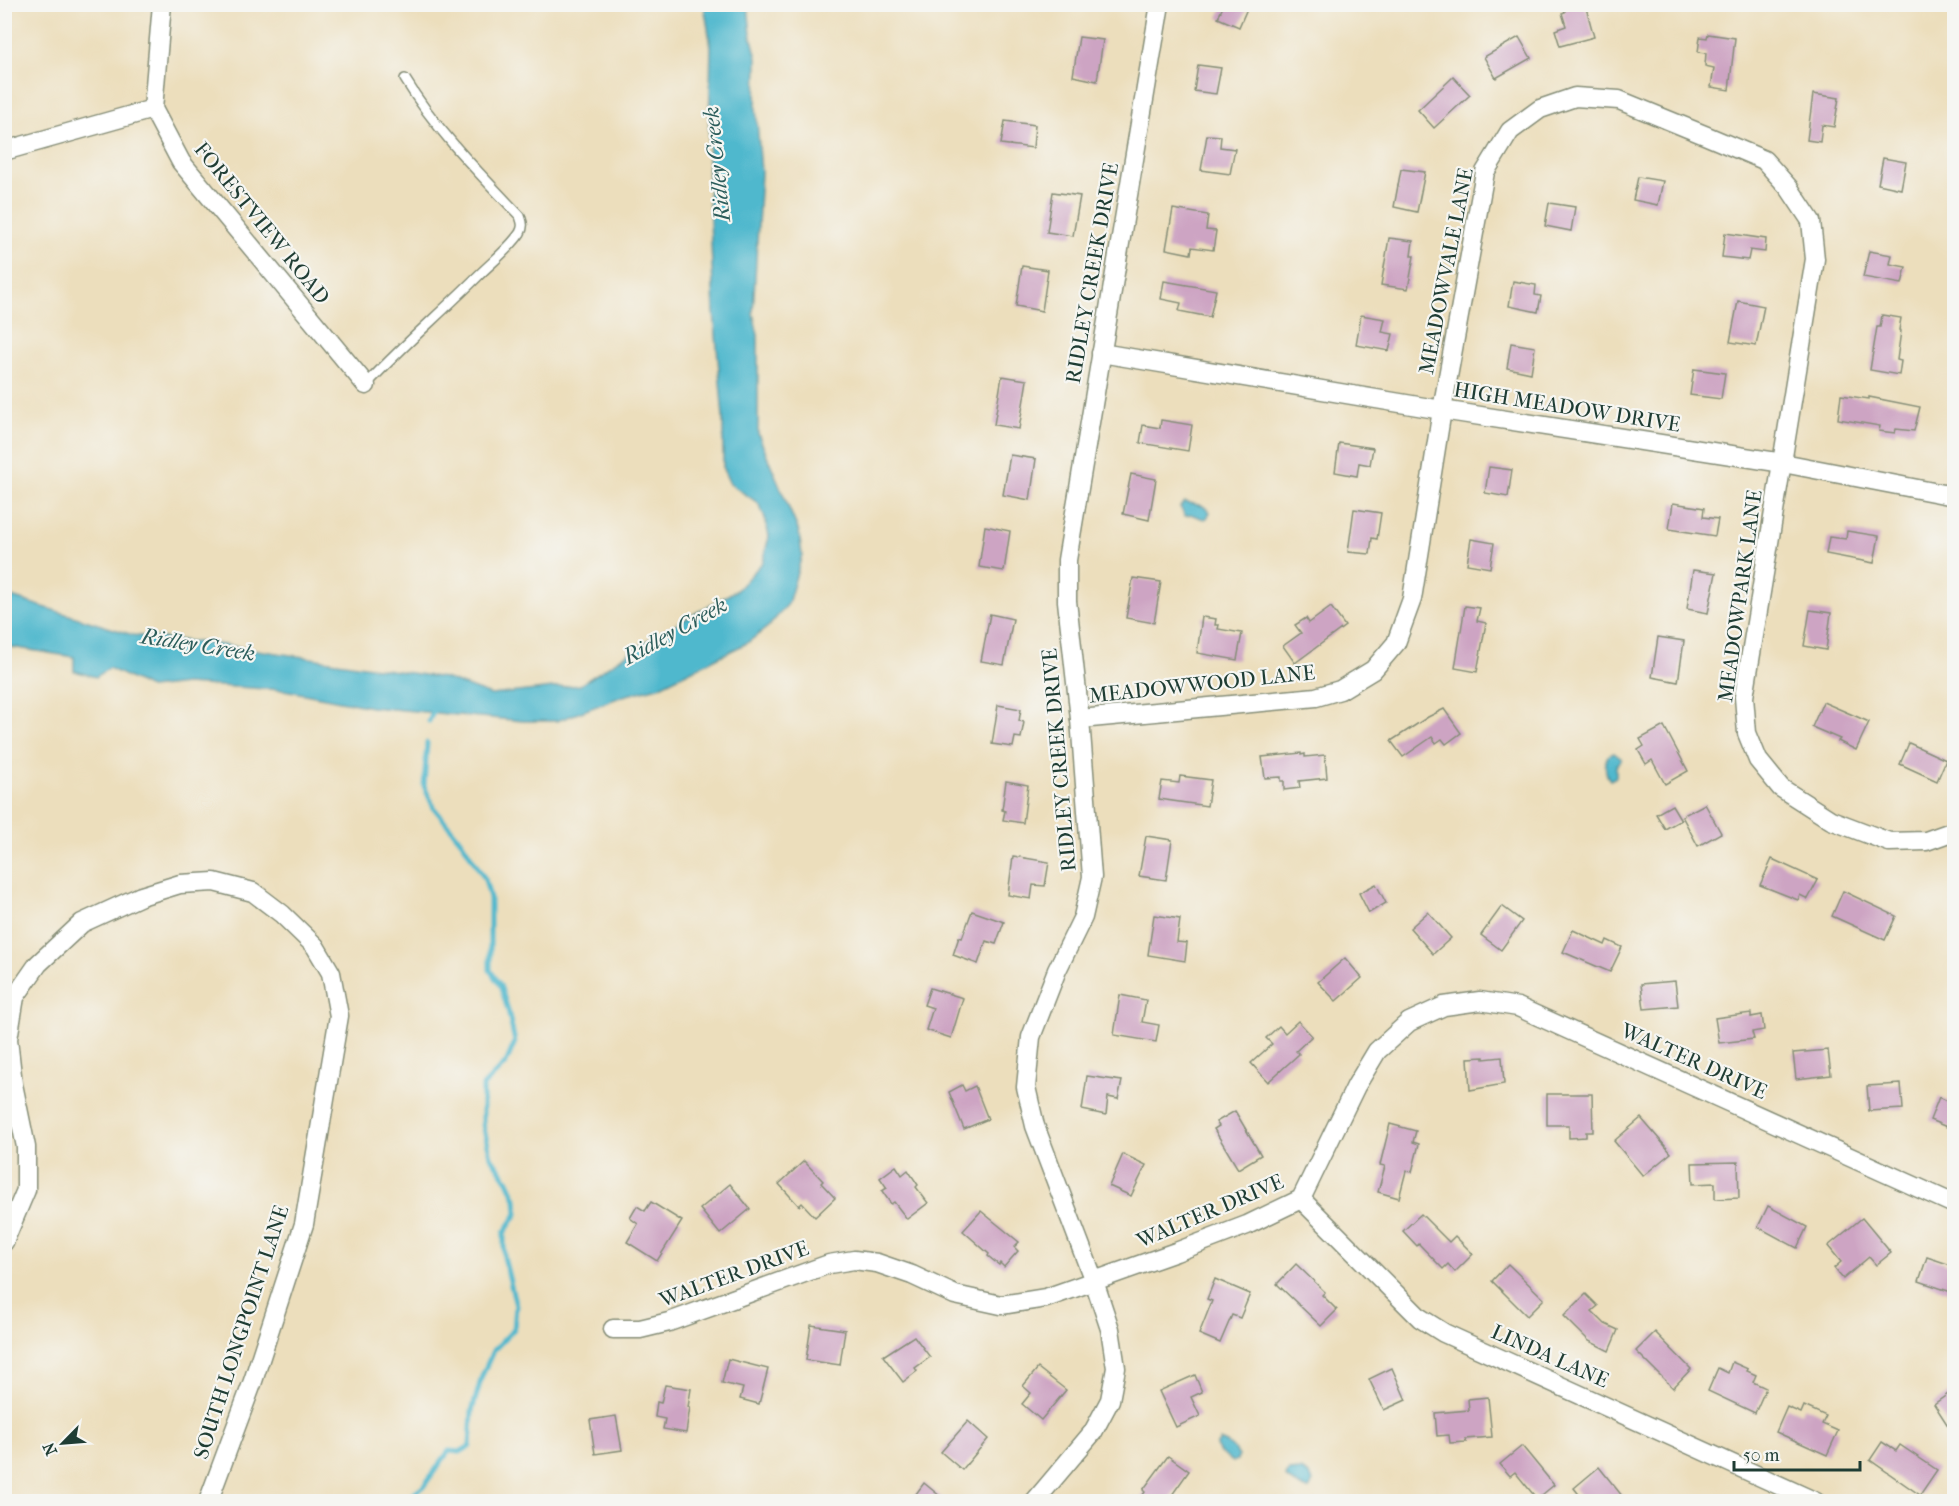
<svg xmlns="http://www.w3.org/2000/svg" width="1959" height="1506" viewBox="0 0 1959 1506" font-family="'IM FELL French Canon',serif">
<style>
.water{fill:#4fb8cd;stroke:#377a80;stroke-width:1.5}
.lines{fill:none;stroke-linecap:round;stroke-linejoin:round}
.stream{stroke:#4fb8cd;stroke-width:5}
.building{fill:#cda4c3}
.service-casing{stroke:#868e78;stroke-width:12}
.minor-casing{stroke:#868e78;stroke-width:21}
.service{stroke:#fff;stroke-width:9}
.minor{stroke:#fff;stroke-width:18}
.labels{text-anchor:middle;dominant-baseline:central;stroke-width:4.5;stroke-linejoin:round;paint-order:stroke}
.street-label{font-size:21px;fill:#1f3d34;stroke:#f6f6f2}
.water-label{font-size:22px;font-style:italic;fill:#2b5c5a;stroke:#f6f6f2}
</style>
<rect width="100%" height="100%" fill="#f6f6f2"/>
<filter id="ink" filterUnits="userSpaceOnUse"><feTurbulence type="fractalNoise" baseFrequency=".0167" numOctaves="2"/><feDisplacementMap in="SourceGraphic" scale="12" xChannelSelector="R" yChannelSelector="G"/><feConvolveMatrix kernelMatrix="1 2 1 2 8 2 1 2 1" color-interpolation-filters="sRGB"/></filter>
<filter id="wash" filterUnits="userSpaceOnUse"><feTurbulence type="fractalNoise" baseFrequency=".008" numOctaves="4" result="noise"/><feDisplacementMap in="SourceGraphic" scale="24" xChannelSelector="R" yChannelSelector="G"/><feGaussianBlur stdDeviation="1.35" result="paint"/><feColorMatrix in="noise" values="0 0 0 0 0 0 0 0 0 0 0 0 0 0 0 0 0 1.4 0 .05"/><feComposite in="paint" operator="in"/></filter>
<g filter="url(#wash)">
<rect width="100%" height="100%" fill="#ecdebc"/>
<g class="water">
<polygon points="704,5 748,5 751,35 757,58 756,108 761,172 753,313 758,335 758,434 799,532 802,555 788,604 769,626 747,643 658,687 623,696 557,721 523,721 371,707 284,690 185,684 150,688 109,668 96,677 74,671 74,657 5,646 5,595 133,635 224,645 444,678 491,695 580,685 653,637 737,590 763,562 769,536 764,515 758,503 730,484 723,469 723,417 714,312 708,172 711,46"/>
<polygon points="1185,502 1203,506 1210,512 1207,518 1204,519 1193,515 1185,516 1180,507"/>
<path d="M1614,753L1622,759L1616,766V777L1610,780C1605,775 1604,762 1608,756Z"/>
<path d="M1220,1441C1227,1441 1236,1450 1239,1456L1237,1460L1233,1462L1220,1453L1216,1446Z"/>
<path d="M1301,1470L1309,1475L1314,1482L1309,1489H1306C1301,1487 1289,1481 1286,1477L1289,1471Z"/>
</g>
<g class="lines">
<g class="stream">
<polyline points="429,721 436,706"/>
<polyline points="403,1502 423,1487 449,1451 460,1452 470,1446 472,1411 482,1376 493,1351 514,1329 516,1306 504,1257 504,1233 517,1214 516,1199 508,1181 491,1157 483,1125 483,1086 506,1063 515,1042 508,1010 500,985 490,970 490,898 485,879 462,842 434,808 424,786 427,743"/>
</g>
</g>
<g id="blocks">
<g class="building">
<polygon points="1224,4 1249,4 1239,27 1218,18"/>
<polygon points="1563,4 1585,4 1594,37 1560,46 1555,30 1566,26 1562,13 1565,12"/>
<polygon points="1708,34 1735,38 1729,90 1711,87 1714,68 1705,66 1706,53 1698,52 1700,37 1707,38"/>
<polygon points="1079,37 1103,40 1097,81 1073,76"/>
<polygon points="1519,37 1531,58 1496,78 1484,57"/>
<polygon points="1198,65 1221,68 1216,94 1194,91"/>
<polygon points="1453,77 1470,95 1434,128 1418,110"/>
<polygon points="1813,94 1839,98 1834,127 1822,125 1820,142 1807,140"/>
<polygon points="1005,121 1035,125 1033,148 1001,144"/>
<polygon points="1207,135 1221,136 1220,147 1235,149 1230,174 1201,170"/>
<polygon points="1883,158 1906,162 1901,189 1878,184"/>
<polygon points="1401,169 1425,172 1417,212 1394,207"/>
<polygon points="1638,177 1663,181 1658,205 1633,200"/>
<polygon points="1053,192 1080,196 1073,236 1047,232"/>
<polygon points="1549,203 1575,207 1571,231 1545,226"/>
<polygon points="1173,209 1208,215 1206,230 1216,231 1213,250 1192,247 1191,254 1166,249"/>
<polygon points="1725,233 1766,239 1765,252 1750,250 1748,260 1722,257"/>
<polygon points="1389,238 1413,241 1411,256 1414,256 1408,289 1381,285"/>
<polygon points="1869,251 1892,255 1890,264 1906,267 1902,284 1863,277"/>
<polygon points="1022,266 1048,270 1042,311 1016,306"/>
<polygon points="1164,281 1216,290 1210,317 1179,311 1181,303 1161,299"/>
<polygon points="1513,281 1536,285 1535,295 1541,296 1538,312 1509,306"/>
<polygon points="1738,301 1764,306 1756,346 1730,342"/>
<polygon points="1361,315 1385,319 1382,332 1393,334 1389,351 1356,345"/>
<polygon points="1882,315 1901,318 1899,330 1901,331 1897,360 1901,361 1899,375 1870,370 1877,327 1880,327"/>
<polygon points="1511,343 1535,347 1531,373 1507,368"/>
<polygon points="1694,369 1725,373 1721,399 1690,395"/>
<polygon points="1002,376 1027,380 1019,429 994,425"/>
<polygon points="1841,395 1869,399 1869,397 1920,407 1914,431 1896,429 1895,433 1879,431 1880,426 1838,419"/>
<polygon points="1161,420 1192,425 1188,451 1140,443 1143,425 1160,428"/>
<polygon points="1339,443 1373,448 1370,465 1359,463 1357,476 1335,472"/>
<polygon points="1010,455 1036,459 1030,500 1003,495"/>
<polygon points="1489,467 1512,470 1508,497 1485,493"/>
<polygon points="1131,474 1156,479 1149,520 1123,514"/>
<polygon points="1673,503 1704,508 1703,517 1718,519 1715,536 1669,529"/>
<polygon points="1354,509 1381,513 1377,539 1372,538 1370,554 1348,552"/>
<polygon points="985,526 1010,531 1004,571 979,567"/>
<polygon points="1847,531 1879,536 1874,563 1826,554 1829,537 1846,539"/>
<polygon points="1471,539 1494,543 1490,568 1467,564"/>
<polygon points="1693,570 1716,573 1708,613 1687,609"/>
<polygon points="1133,578 1161,582 1154,623 1126,618"/>
<polygon points="1465,606 1480,608 1477,621 1486,623 1477,672 1455,668"/>
<polygon points="1331,607 1345,626 1295,663 1283,646 1301,633 1295,625 1306,618 1309,623"/>
<polygon points="1810,610 1831,613 1826,650 1804,646"/>
<polygon points="990,614 1013,619 1004,665 981,661"/>
<polygon points="1202,617 1216,619 1215,625 1219,625 1218,629 1242,633 1237,660 1197,653"/>
<polygon points="1658,637 1684,641 1678,682 1652,677"/>
<polygon points="1823,702 1869,722 1856,750 1838,741 1840,739 1812,727"/>
<polygon points="998,705 1021,709 1019,721 1024,722 1021,738 1015,737 1013,747 992,744"/>
<polygon points="1444,709 1461,733 1446,744 1442,739 1436,743 1432,737 1403,757 1391,741 1428,717"/>
<polygon points="1664,726 1688,771 1665,784 1652,760 1646,764 1638,750 1644,746 1640,739"/>
<polygon points="1909,743 1946,760 1937,781 1900,764"/>
<polygon points="1301,753 1301,755 1305,754 1305,757 1325,755 1327,778 1299,781 1300,788 1284,790 1284,781 1281,781 1281,777 1265,778 1262,757"/>
<polygon points="1180,776 1211,780 1207,806 1159,799 1162,781 1179,783"/>
<polygon points="1006,781 1028,785 1023,823 1003,820 1005,811 1002,810"/>
<polygon points="1705,804 1721,833 1698,846 1682,816"/>
<polygon points="1672,805 1681,820 1665,829 1656,814"/>
<polygon points="1146,836 1172,840 1166,880 1139,876"/>
<polygon points="1013,856 1049,862 1045,886 1033,885 1031,899 1008,895"/>
<polygon points="1772,859 1818,880 1808,899 1800,895 1798,900 1760,885"/>
<polygon points="1376,884 1386,903 1369,913 1359,893"/>
<polygon points="1843,891 1896,916 1885,940 1832,916"/>
<polygon points="1502,906 1522,921 1501,950 1481,935"/>
<polygon points="972,911 1004,922 996,944 986,941 978,964 953,955 959,937 962,938"/>
<polygon points="1428,912 1451,938 1433,954 1410,928"/>
<polygon points="1154,915 1180,919 1177,942 1187,943 1185,961 1148,955"/>
<polygon points="1573,930 1605,945 1607,940 1622,947 1610,972 1563,952"/>
<polygon points="1345,958 1362,978 1336,1001 1318,982"/>
<polygon points="1675,981 1678,1006 1644,1009 1641,984"/>
<polygon points="930,988 963,998 951,1038 926,1030 933,1008 924,1005"/>
<polygon points="1120,995 1146,1000 1142,1022 1159,1025 1156,1042 1114,1035"/>
<polygon points="1751,1013 1751,1017 1762,1015 1764,1030 1752,1032 1754,1039 1719,1043 1715,1018"/>
<polygon points="1298,1021 1312,1036 1296,1051 1299,1054 1268,1082 1251,1063 1272,1044 1266,1038 1279,1026 1285,1033"/>
<polygon points="1828,1050 1831,1075 1796,1079 1793,1053"/>
<polygon points="1484,1057 1484,1059 1502,1057 1504,1084 1470,1090 1468,1058"/>
<polygon points="1087,1076 1122,1081 1118,1099 1108,1097 1106,1115 1082,1110"/>
<polygon points="1901,1084 1903,1109 1869,1111 1867,1086"/>
<polygon points="962,1085 965,1091 975,1086 988,1119 964,1129 949,1092"/>
<polygon points="1547,1094 1592,1094 1593,1132 1586,1132 1586,1137 1569,1138 1569,1125 1547,1125"/>
<polygon points="1939,1097 1954,1104 1954,1130 1930,1120"/>
<polygon points="1235,1111 1261,1155 1238,1169 1214,1129 1219,1126 1216,1122"/>
<polygon points="1641,1118 1671,1153 1643,1176 1614,1141"/>
<polygon points="1390,1124 1416,1131 1413,1142 1419,1144 1412,1172 1406,1171 1399,1198 1378,1192 1385,1166 1380,1165"/>
<polygon points="1123,1154 1146,1165 1131,1196 1109,1186"/>
<polygon points="804,1161 823,1181 821,1183 835,1198 815,1217 802,1203 799,1206 779,1184"/>
<polygon points="1738,1162 1739,1198 1715,1199 1715,1183 1693,1184 1692,1163"/>
<polygon points="896,1166 902,1175 908,1170 918,1185 916,1187 928,1203 907,1219 894,1202 891,1204 882,1191 887,1188 880,1178"/>
<polygon points="730,1184 750,1209 720,1234 700,1209"/>
<polygon points="651,1202 682,1221 657,1261 627,1242 638,1224 630,1218 637,1206 645,1211"/>
<polygon points="1768,1206 1807,1227 1797,1248 1758,1227"/>
<polygon points="981,1211 1019,1242 1014,1247 1018,1251 1004,1267 1000,1263 999,1265 988,1256 989,1254 963,1231"/>
<polygon points="1421,1214 1449,1242 1455,1236 1473,1254 1455,1272 1448,1264 1443,1269 1419,1244 1417,1246 1403,1231"/>
<polygon points="1862,1218 1891,1253 1876,1265 1869,1257 1843,1279 1834,1268 1841,1262 1828,1246"/>
<polygon points="1927,1257 1954,1266 1954,1293 1919,1281"/>
<polygon points="1296,1264 1325,1292 1322,1295 1337,1310 1321,1326 1277,1284"/>
<polygon points="1508,1264 1544,1299 1527,1316 1492,1281"/>
<polygon points="1215,1279 1250,1294 1240,1318 1232,1315 1220,1343 1199,1334 1212,1301 1207,1299"/>
<polygon points="1586,1294 1598,1306 1592,1311 1605,1324 1618,1330 1609,1351 1589,1341 1564,1316"/>
<polygon points="811,1325 845,1330 840,1365 806,1360"/>
<polygon points="1655,1332 1691,1369 1673,1388 1636,1351"/>
<polygon points="914,1336 930,1357 915,1368 917,1371 903,1382 883,1356"/>
<polygon points="728,1359 768,1369 759,1404 740,1399 743,1388 722,1383"/>
<polygon points="1732,1362 1748,1369 1747,1371 1756,1375 1753,1382 1766,1388 1755,1413 1708,1391 1718,1368 1728,1373"/>
<polygon points="1038,1368 1066,1390 1041,1420 1022,1404 1031,1393 1023,1386"/>
<polygon points="1392,1368 1406,1400 1384,1410 1369,1379"/>
<polygon points="1195,1375 1202,1392 1191,1397 1200,1416 1176,1427 1159,1391"/>
<polygon points="665,1385 691,1389 688,1407 690,1407 686,1433 663,1429 665,1419 655,1417 657,1402 661,1403"/>
<polygon points="1954,1390 1954,1435 1934,1404"/>
<polygon points="1488,1397 1492,1437 1465,1439 1466,1442 1450,1443 1449,1435 1437,1436 1435,1413 1469,1410 1468,1399"/>
<polygon points="1804,1406 1826,1416 1822,1424 1838,1431 1827,1455 1776,1432 1787,1407 1801,1413"/>
<polygon points="616,1416 622,1450 595,1454 590,1420"/>
<polygon points="968,1421 988,1439 962,1470 941,1452"/>
<polygon points="1882,1442 1896,1451 1900,1445 1937,1470 1920,1495 1870,1460"/>
<polygon points="1522,1446 1554,1485 1537,1499 1515,1472 1510,1476 1500,1464"/>
<polygon points="1168,1456 1189,1471 1167,1502 1138,1502 1145,1492 1143,1490"/>
<polygon points="1599,1467 1627,1502 1585,1502 1574,1488"/>
<polygon points="924,1483 947,1502 910,1502"/>
</g>
</g>
</g>
<g filter="url(#ink)">
<use href="#blocks" fill-opacity="0" stroke="#868e78" stroke-width="1.5"/>
<g class="lines">
<defs>
<path id="service" d="M366,385C401,347 441,313 478,276C492,262 509,249 520,233C524,226 522,222 520,216C479,173 436,130 405,79"/>
<g id="minor">
<polyline points="162,4 153,109 181,162 366,385"/>
<polyline points="4,151 153,109"/>
<polyline points="1101,353 1442,410 1783,463 1954,496"/>
<polyline points="1080,719 1316,697 1340,690 1373,670 1396,643 1412,599 1442,410 1485,172 1510,131 1540,109 1575,97 1619,100 1707,136 1764,160 1789,188 1811,221 1815,259 1744,697 1747,733 1758,760 1781,788 1831,820 1889,842 1926,841 1954,831"/>
<polyline points="1301,1199 1420,1318 1444,1333 1816,1502"/>
<polyline points="4,1242 26,1190 26,1147 13,1084 8,1039 15,997 38,964 82,923 141,896 180,884 214,882 253,892 282,914 315,946 331,973 339,1016 304,1224 253,1381 208,1502"/>
<polyline points="613,1329 640,1329 669,1322 829,1264 854,1260 877,1263 912,1275 955,1295 1001,1305 1046,1298 1176,1252 1247,1225 1301,1199 1356,1086 1377,1051 1409,1022 1444,1006 1480,1001 1518,1007 1954,1204"/>
<polyline points="1034,1502 1093,1432 1110,1400 1116,1368 1110,1329 1094,1281 1035,1126 1026,1087 1031,1037 1057,970 1083,917 1092,877 1080,719 1067,601 1067,560 1160,4"/>
</g>
</defs>
<use href="#service" class="service-casing"/>
<use href="#minor" class="minor-casing"/>
<use href="#service" class="service"/>
<use href="#minor" class="minor"/>
</g>
</g>
<g class="labels">
<g class="street-label">
<text transform="translate(262 223) rotate(51)">FORESTVIEW ROAD</text>
<text transform="translate(1446 271) rotate(-79)">MEADOWVALE LANE</text>
<text transform="translate(1092 273) rotate(-80)">RIDLEY CREEK DRIVE</text>
<text transform="translate(1567 407) rotate(9)">HIGH MEADOW DRIVE</text>
<text transform="translate(1740 596) rotate(-82)">MEADOWPARK LANE</text>
<text transform="translate(1202 684) rotate(-6)">MEADOWWOOD LANE</text>
<text transform="translate(1059 760) rotate(-95)">RIDLEY CREEK DRIVE</text>
<text transform="translate(1694 1061) rotate(24)">WALTER DRIVE</text>
<text transform="translate(1210 1211) rotate(-23)">WALTER DRIVE</text>
<text transform="translate(734 1274) rotate(-20)">WALTER DRIVE</text>
<text transform="translate(241 1332) rotate(-72)">SOUTH LONGPOINT LANE</text>
<text transform="translate(1550 1356) rotate(24)">LINDA LANE</text>
</g>
<g class="water-label">
<text transform="translate(717 164) rotate(-96)">Ridley Creek</text>
<text transform="translate(675 631) rotate(-29)">Ridley Creek</text>
<text transform="translate(198 645) rotate(9)">Ridley Creek</text>
</g>
</g>
<rect width="1959" height="1506" fill="none" stroke="#f6f6f2" stroke-width="24"/>
<g transform="translate(63 1443) rotate(245)" stroke="#f6f6f2" stroke-width="4.5" paint-order="stroke">
<path d="M0-4.5L10 22L0 15L-10 22Z" fill="#1f3d34"/>
<text y="-9" font-size="16" font-weight="bold" text-anchor="middle" fill="#1f3d34">N</text>
</g>
<path d="M1734 1461v9h126v-9" fill="none" stroke="#1f3d34" stroke-width="3"/>
<text x="1743" y="1461" font-size="18" fill="#1f3d34" stroke="#f6f6f2" stroke-width="4.5" paint-order="stroke">50 m</text>
</svg>
